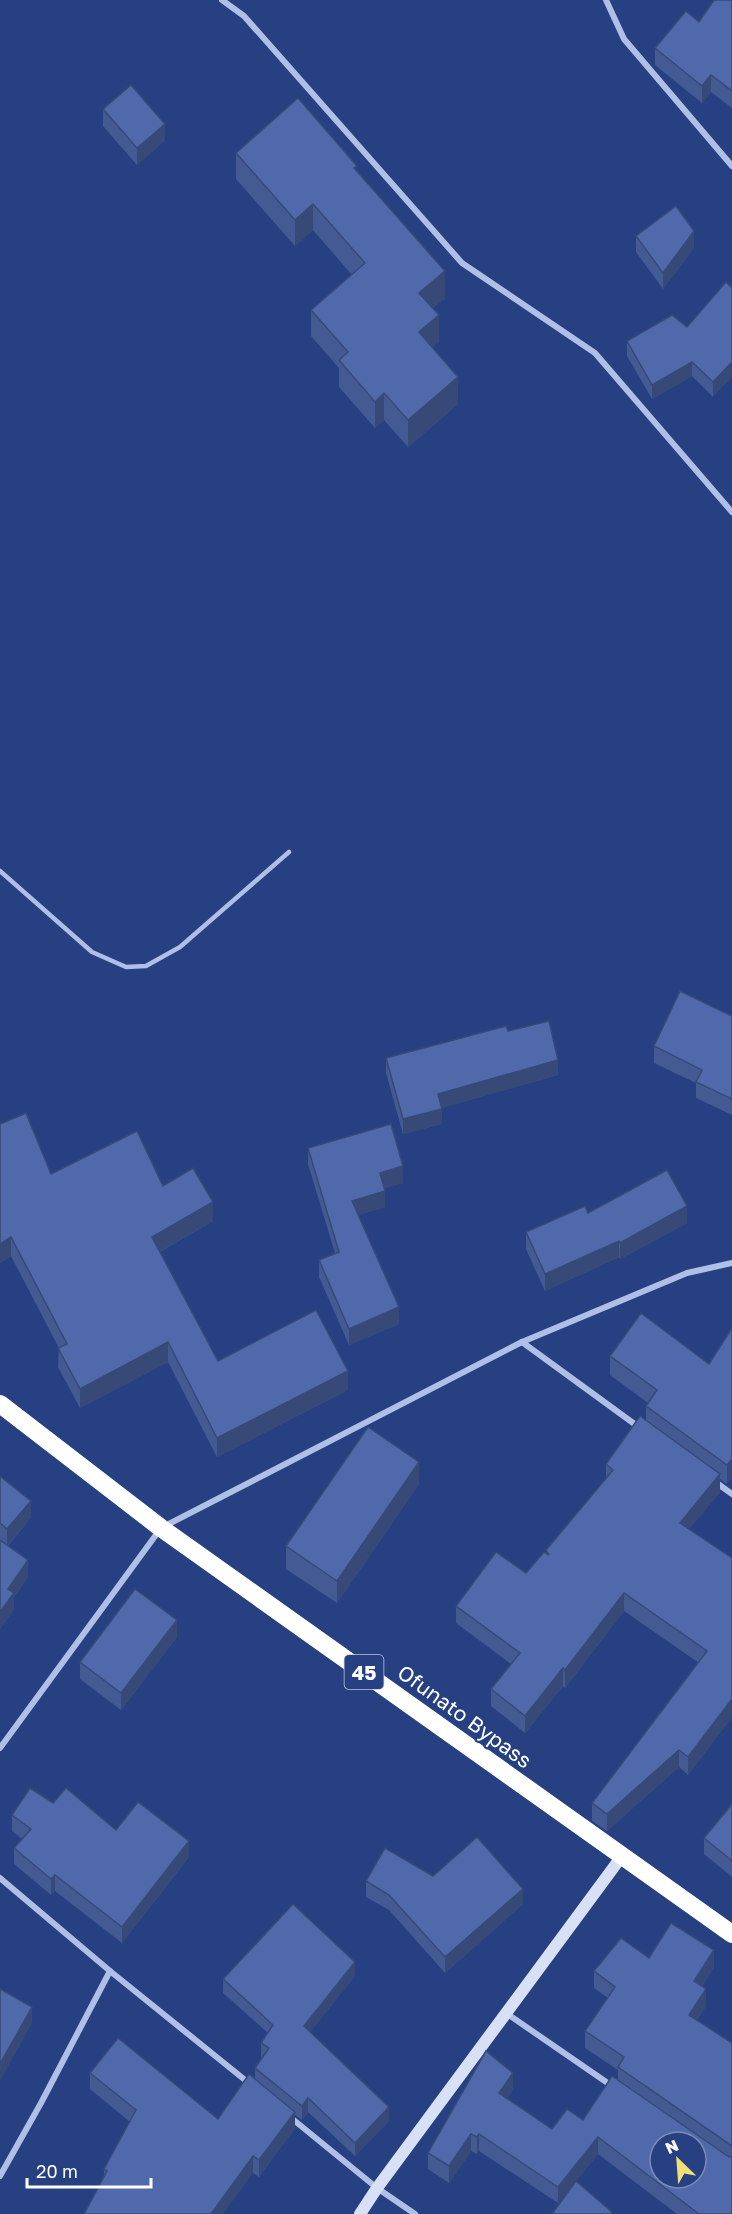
<svg xmlns="http://www.w3.org/2000/svg" width="732" height="2214" viewBox="0 0 732 2214" font-family="'Golos Text',sans-serif">
<style>
.lines{fill:none;stroke-linecap:round;stroke-linejoin:round}
.lane{stroke:#afbfe6;stroke-width:4.5}
.street{stroke:#afbfe6;stroke-width:6}
.secondary{stroke:#d8e0f6;stroke-width:12}
.highway{stroke:#fff;stroke-width:18}
.wall{fill:#445a92}
.shaded-wall{fill:#374a77}
.building{fill:#4f69aa;stroke:#374a77;stroke-width:1.5;fill-rule:evenodd}
.labels{text-anchor:middle;dominant-baseline:central;stroke-width:4.5;stroke-linejoin:round;paint-order:stroke}
.shield{fill:#264082;stroke:#bec6da;stroke-width:1.5}
.shield-label{font-size:20px;font-weight:bold;fill:#fff}
.street-label{font-size:21px;fill:#fff;stroke:#264082}
</style>
<rect width="100%" height="100%" fill="#264082"/>
<g class="lines">
<polyline class="lane" points="0,871 92,952 126,967 146,966 180,947 289,852"/>
<g class="street">
<polyline points="222,0 244,16 462,263 595,353 732,512"/>
<polyline points="606,0 624,39 732,166"/>
<polyline points="522,1342 640,1428"/>
<polyline points="714,1481 732,1494"/>
<polyline points="0,1748 161,1528 522,1342 687,1273 732,1263"/>
<polyline points="0,1878 110,1971 250,2084"/>
<polyline points="506,2013 612,2086"/>
<polyline points="290,2117 377,2188 415,2214"/>
<polyline points="0,2176 41,2103 110,1971"/>
</g>
<polyline class="secondary" points="360,2214 377,2188 622,1856"/>
<polyline class="highway" points="0,1404 161,1528 732,1934"/>
</g>
<g class="wall">
<polygon points="732,0 732,108 711,92 702,103 655,65 655,48 699,22"/>
<polygon points="103,109 165,140 137,165 103,126"/>
<polygon points="236,153 357,171 445,298 432,308 439,342 432,347 458,404 408,447 384,420 375,428 339,387 339,368 311,336 311,310 352,275 313,230 295,246 236,179"/>
<polygon points="636,236 694,248 663,289 636,252"/>
<polygon points="726,282 713,397 692,376 652,399 627,356 627,341 687,327"/>
<polygon points="732,1016 732,1115 696,1098 696,1083 654,1063 654,1046"/>
<polygon points="508,1031 558,1075 441,1108 442,1124 403,1134 386,1073 386,1058"/>
<polygon points="0,1124 51,1174 163,1186 213,1221 160,1252 218,1361 348,1390 217,1457 168,1362 80,1408 58,1367 59,1348 11,1256 0,1263"/>
<polygon points="308,1148 403,1183 384,1188 385,1207 358,1215 399,1324 349,1345 319,1277 319,1260 335,1253 308,1164"/>
<polygon points="588,1213 687,1223 620,1259 619,1257 545,1291 526,1249 526,1232"/>
<polygon points="732,1328 727,1484 720,1479 720,1492 689,1529 732,1558 732,1717 688,1775 679,1767 607,1831 592,1821 592,1803 699,1663 624,1611 565,1688 563,1686 525,1733 491,1706 491,1689 511,1664 456,1623 456,1606 526,1573 546,1553 546,1550 606,1479 606,1464 646,1420 646,1406 648,1403 610,1375 610,1356 709,1364"/>
<polygon points="0,1476 31,1517 8,1546 28,1577 14,1597 14,1609 0,1629"/>
<polygon points="419,1484 337,1603 286,1569 286,1546"/>
<polygon points="177,1637 121,1710 80,1679 80,1662"/>
<polygon points="53,1803 116,1830 189,1857 122,1943 55,1891 51,1895 14,1864 14,1848 22,1839 12,1831 12,1815"/>
<polygon points="732,1804 732,1877 704,1854 704,1838"/>
<polygon points="433,1876 523,1904 445,1973 389,1910 366,1897 366,1881"/>
<polygon points="649,1958 714,1967 702,1986 706,2006 697,2020 732,2043 732,2214 677,2214 598,2154 558,2203 479,2151 477,2154 471,2151 449,2183 428,2169 428,2153 513,2089 507,2098 552,2129 583,2120 618,2080 618,2070 585,2048 585,2031 608,1998 594,1988 594,1971"/>
<polygon points="355,1976 310,2032 389,2121 355,2156 308,2112 302,2120 295,2115 295,2128 259,2177 253,2173 104,2176 104,2169 130,2122 90,2089 90,2073 218,2119 255,2079 255,2068 262,2058 261,2057 261,2043 268,2033 223,1993 223,1979"/>
</g>
<g class="shaded-wall">
<polygon points="711,75 711,92 702,103 702,86"/>
<polygon points="165,124 165,140 137,165 137,148"/>
<polygon points="313,204 313,230 295,246 295,220"/>
<polygon points="694,231 694,248 663,289 663,273"/>
<polygon points="445,271 445,298 419,320 419,293"/>
<polygon points="439,315 439,342 419,359 419,332"/>
<polygon points="692,362 692,376 652,399 652,385"/>
<polygon points="732,362 732,377 713,397 713,382"/>
<polygon points="458,377 458,404 408,447 408,420"/>
<polygon points="384,393 384,420 375,428 375,402"/>
<polygon points="558,1060 558,1075 438,1109 438,1094"/>
<polygon points="442,1109 442,1124 403,1134 403,1119"/>
<polygon points="403,1166 403,1183 380,1190 380,1173"/>
<polygon points="385,1191 385,1207 352,1217 352,1201"/>
<polygon points="213,1202 213,1221 152,1256 152,1237"/>
<polygon points="687,1206 687,1223 620,1259 620,1243"/>
<polygon points="11,1237 11,1256 0,1263 0,1244"/>
<polygon points="619,1241 619,1257 545,1291 545,1274"/>
<polygon points="399,1307 399,1324 349,1345 349,1329"/>
<polygon points="168,1342 168,1362 80,1408 80,1389"/>
<polygon points="348,1371 348,1390 217,1457 217,1438"/>
<polygon points="732,1459 732,1478 727,1484 727,1465"/>
<polygon points="419,1462 419,1484 337,1603 337,1581"/>
<polygon points="720,1474 720,1492 680,1540 680,1523"/>
<polygon points="31,1501 31,1517 7,1546 7,1529"/>
<polygon points="28,1560 28,1577 14,1597 14,1609 0,1629 0,1612 8,1589"/>
<polygon points="624,1593 624,1611 565,1688 565,1670"/>
<polygon points="177,1620 177,1637 121,1710 121,1693"/>
<polygon points="563,1668 563,1686 525,1733 525,1716"/>
<polygon points="732,1699 732,1717 688,1775 688,1757"/>
<polygon points="679,1750 679,1767 607,1831 607,1814"/>
<polygon points="189,1841 189,1857 122,1943 122,1927"/>
<polygon points="55,1875 55,1891 51,1895 51,1879"/>
<polygon points="523,1889 523,1904 445,1973 445,1957"/>
<polygon points="714,1950 714,1967 694,1998 694,1981"/>
<polygon points="355,1962 355,1976 304,2040 304,2026"/>
<polygon points="706,1989 706,2006 689,2031 689,2015"/>
<polygon points="32,2007 32,2023 0,2081 0,2064"/>
<polygon points="513,2073 513,2089 499,2110 499,2093"/>
<polygon points="308,2098 308,2112 302,2120 302,2106"/>
<polygon points="389,2107 389,2121 355,2156 355,2143"/>
<polygon points="295,2112 295,2128 259,2177 259,2160"/>
<polygon points="471,2134 471,2151 449,2183 449,2166"/>
<polygon points="479,2134 479,2151 477,2154 477,2137"/>
<polygon points="598,2137 598,2154 558,2203 558,2187"/>
<polygon points="253,2156 253,2173 223,2214 211,2214"/>
</g>
<g class="building">
<polygon points="714,0 732,0 732,91 711,75 702,86 655,48 686,11 699,22"/>
<polygon points="131,85 165,124 137,148 103,109"/>
<polygon points="298,98 357,166 354,168 445,271 419,293 439,315 419,332 458,377 408,420 384,393 375,402 339,360 348,352 311,310 365,263 313,204 295,220 236,153"/>
<polygon points="676,206 694,231 663,273 636,236"/>
<polygon points="726,282 732,288 732,362 713,382 692,362 652,385 627,341 672,315 687,327"/>
<polygon points="680,991 732,1016 732,1099 696,1082 702,1070 654,1046"/>
<polygon points="549,1021 558,1060 438,1094 442,1109 403,1119 386,1058 506,1026 508,1031"/>
<polygon points="26,1113 51,1174 137,1131 163,1186 193,1168 213,1202 152,1237 218,1361 316,1310 348,1371 217,1438 168,1342 80,1389 58,1348 67,1344 11,1237 0,1244 0,1124"/>
<polygon points="391,1124 403,1166 380,1173 385,1191 352,1201 399,1307 349,1329 319,1260 339,1252 308,1148"/>
<polygon points="667,1170 687,1206 620,1243 619,1241 545,1274 526,1232 585,1206 588,1213"/>
<polygon points="641,1313 709,1364 732,1328 732,1459 727,1465 646,1406 657,1390 610,1356"/>
<polygon points="640,1416 720,1474 680,1523 732,1558 732,1699 688,1757 679,1750 607,1814 592,1803 707,1651 624,1593 565,1670 563,1668 525,1716 491,1689 520,1653 456,1606 496,1552 526,1573 544,1552 549,1555 546,1550 613,1470 606,1464"/>
<polygon points="368,1427 419,1462 337,1581 286,1546"/>
<polygon points="0,1476 31,1501 7,1529 0,1523"/>
<polygon points="0,1540 28,1560 8,1589 14,1593 0,1612"/>
<polygon points="135,1589 177,1620 121,1693 80,1662"/>
<polygon points="30,1788 53,1803 66,1788 116,1830 138,1802 189,1841 122,1927 55,1875 51,1879 14,1848 31,1829 12,1815"/>
<polygon points="732,1804 732,1861 704,1838"/>
<polygon points="477,1837 523,1889 445,1957 389,1895 366,1881 385,1848 433,1876"/>
<polygon points="293,1904 355,1962 304,2026 389,2107 355,2143 308,2098 302,2106 255,2068 269,2048 261,2043 273,2025 223,1979"/>
<polygon points="671,1923 714,1950 694,1981 706,1989 689,2015 732,2043 732,2146 618,2067 624,2057 585,2031 615,1987 594,1971 621,1938 649,1958"/>
<polygon points="0,1989 32,2007 0,2064"/>
<polygon points="118,2038 218,2119 249,2074 295,2112 259,2160 253,2156 211,2214 84,2214 107,2171 104,2169 136,2110 90,2073"/>
<path d="M486,2051L513,2073L499,2093L552,2129L567,2109L583,2120L612,2076L729,2157L732,2156V2214H699L598,2137L558,2187L479,2134L477,2137L471,2134L449,2166L428,2153ZM660,2142H696V2178H660Z"/>
<polygon points="576,2181 612,2212 610,2214 552,2214"/>
</g>
<g class="labels">
<rect class="shield" x="344.5" y="1655" width="39" height="34" rx="4.5"/>
<g class="shield-label">
<text x="364" y="1672">45</text>
</g>
<g class="street-label">
<text transform="translate(465 1716) rotate(36)">Ofunato Bypass</text>
</g>
</g>
<g transform="translate(678 2160) rotate(335)"><circle r="28" fill="#264082" stroke="#7d8cb4" stroke-width="1.5"/>
<path d="M0-4.5L10 22L0 15L-10 22Z" fill="#efdf74"/>
<text y="-9" font-size="16" font-weight="bold" text-anchor="middle" fill="#ffffff">N</text>
</g>
<path d="M27 2178v9h124v-9" fill="none" stroke="#ffffff" stroke-width="3"/>
<text x="36" y="2178" font-size="18" fill="#ffffff" stroke="#264082" stroke-width="4.5" paint-order="stroke">20 m</text>
</svg>
